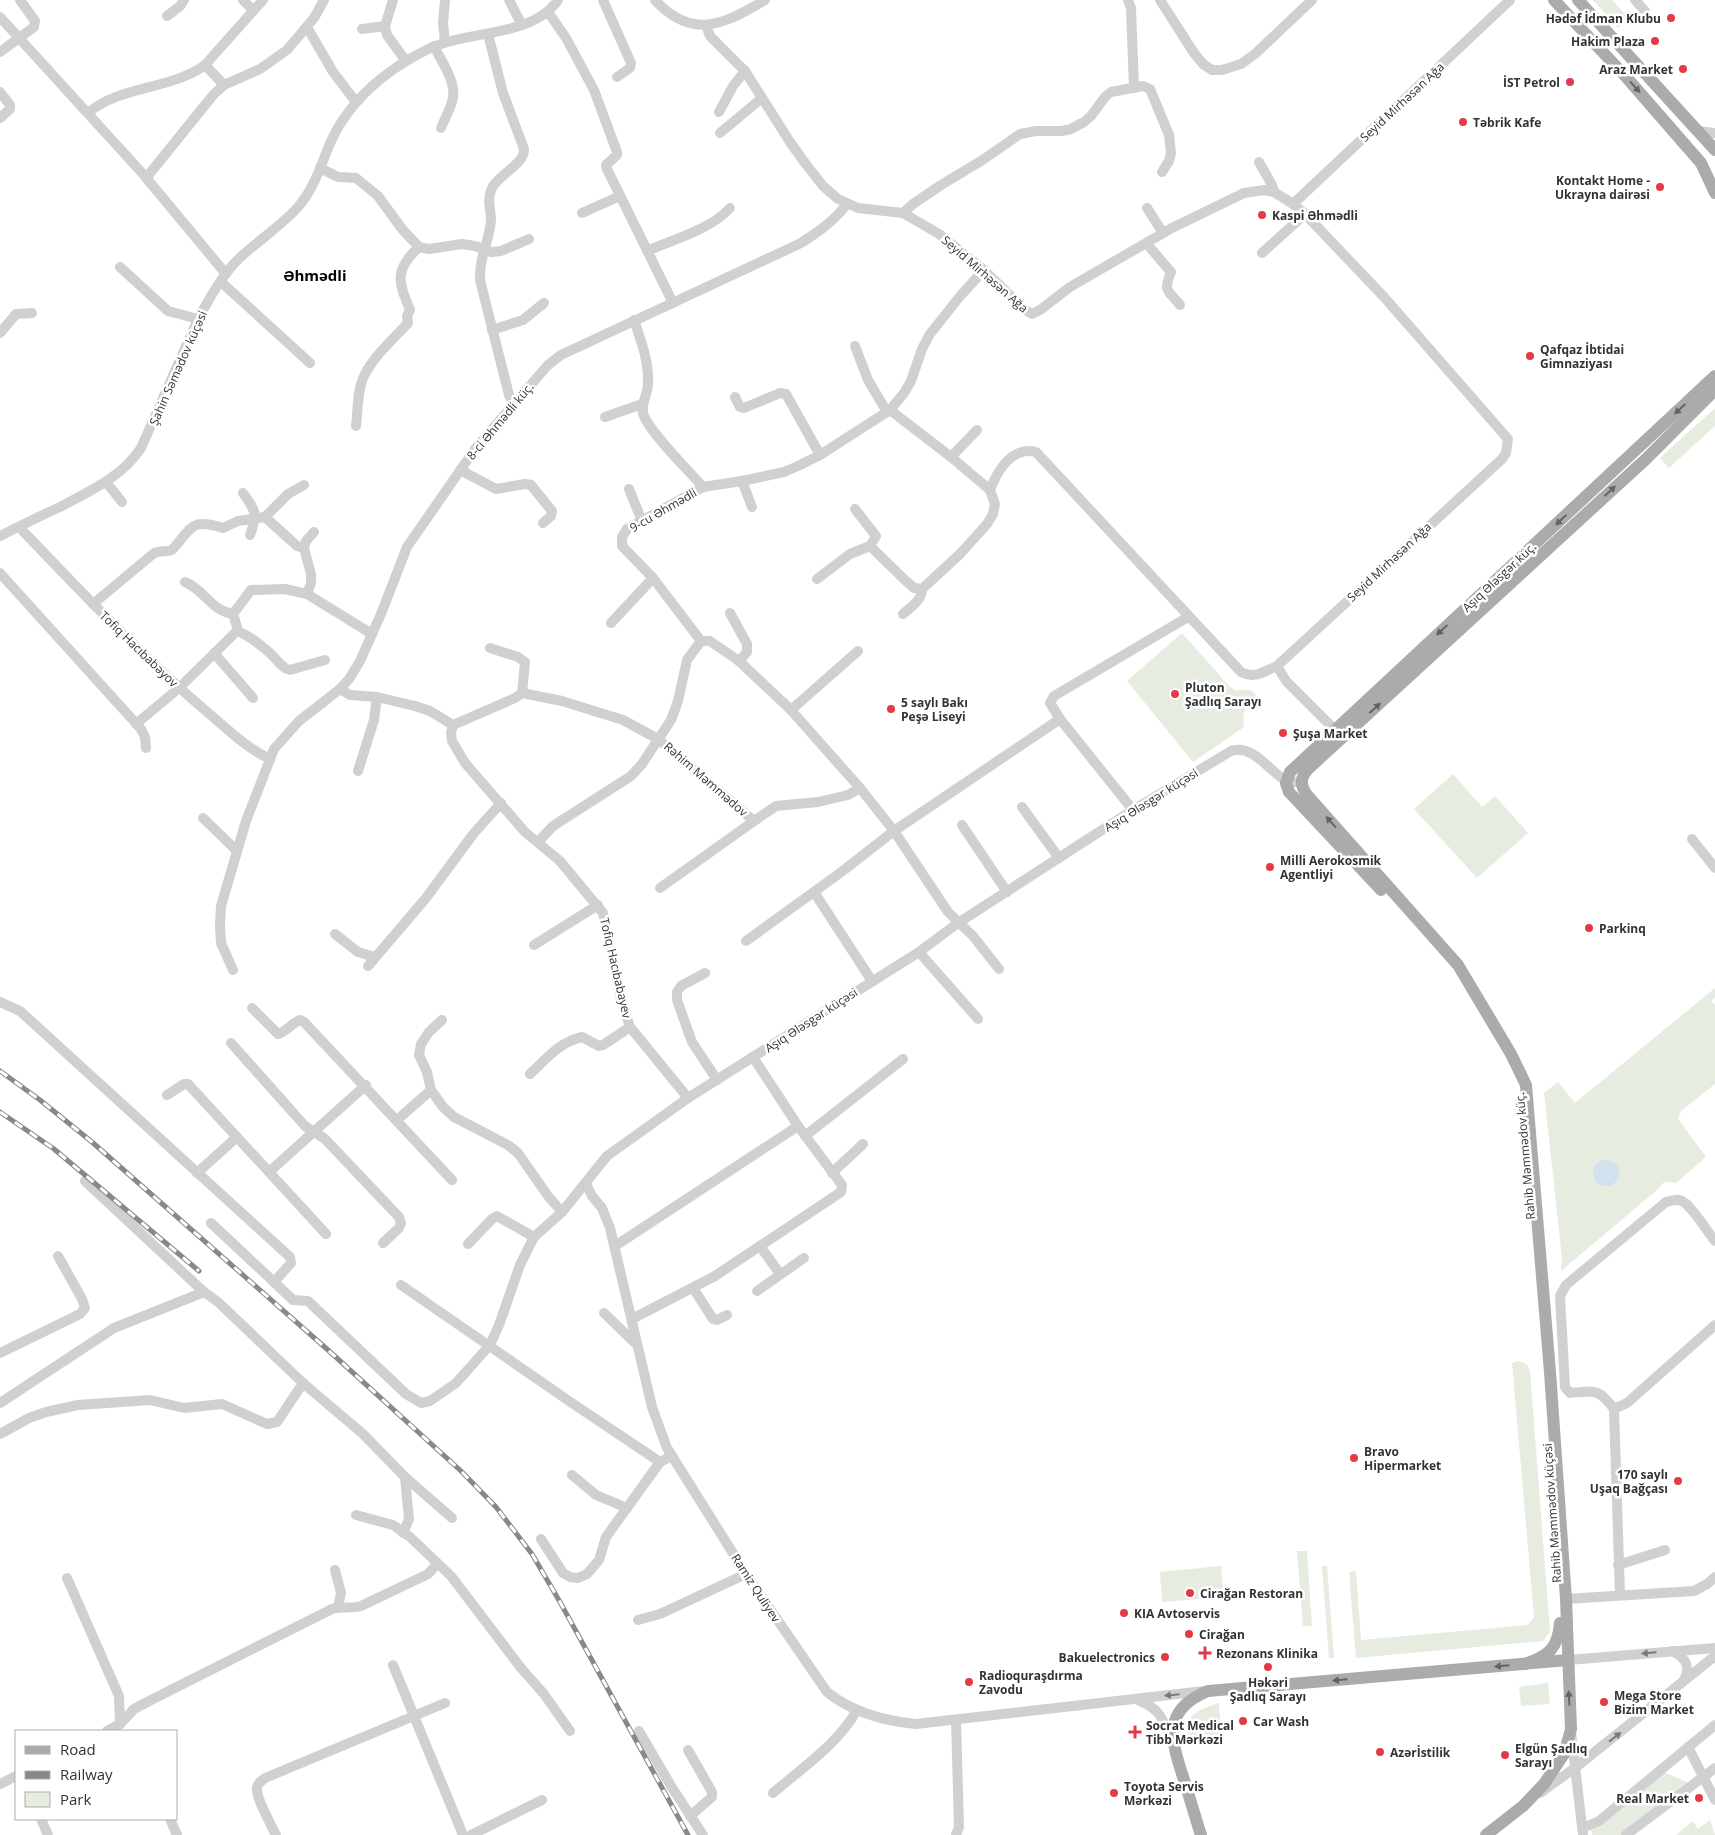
<svg xmlns="http://www.w3.org/2000/svg" width="1715" height="1835" viewBox="0 0 1715 1835" font-family="'Open Sans',sans-serif">
<style>
.green{fill:#e6ecdf}
.water{fill:#cfe2ee}
.lines{fill:none;stroke-linecap:round;stroke-linejoin:round}
.minor{stroke:#d0d0d0;stroke-width:10}
.major{stroke:#ababab;stroke-width:12}
.rail-casing{stroke:#888;stroke-width:5}
.rail{stroke:#fff;stroke-width:3;stroke-dasharray:9;stroke-linecap:butt}
.oneway{fill:#636363}
.oneway2{fill:#7a7a7a}
.poi-dot{fill:#e63946;stroke:#fff;stroke-width:2}
.labels{text-anchor:middle;dominant-baseline:central;stroke-width:5;stroke-linejoin:round;paint-order:stroke}
.poi-label{font-size:12px;font-weight:bold;fill:#333;stroke:#fff;text-anchor:start}
.street-label{font-size:12px;fill:#333;stroke:#fff}
.quarter-label{font-size:15px;font-weight:bold;fill:#000;stroke:#fff}
</style>
<rect width="100%" height="100%" fill="#fff"/>
<g class="green">
<polygon points="1593,0 1612,0 1629,19 1618,28"/>
<polygon points="1715,408 1715,426 1669,468 1660,458"/>
<path d="M1182,633L1230,687L1235,690H1251L1256,695C1245,706 1242,712 1244,727L1193,762L1127,681Z"/>
<polygon points="1453,774 1482,807 1495,796 1528,833 1477,878 1414,809"/>
<polygon points="1715,988 1715,997 1711,1001 1715,1005 1715,1084 1681,1111 1678,1119 1706,1157 1676,1183 1664,1182 1658,1189 1561,1271 1562,1258 1544,1093 1558,1082 1575,1103"/>
<path d="M1518,1361C1525,1363 1528,1364 1530,1371L1550,1632L1543,1641L1356,1658L1349,1572L1356,1571L1361,1640L1528,1625L1534,1617L1512,1363Z"/>
<polygon points="1297,1551 1307,1551 1312,1626 1303,1626"/>
<polygon points="1221,1566 1224,1597 1162,1602 1160,1572"/>
<polygon points="1322,1566 1327,1566 1334,1658 1329,1658"/>
<polygon points="1548,1683 1550,1704 1521,1706 1519,1687"/>
<path d="M1219,1703L1221,1736L1188,1740C1184,1714 1198,1710 1219,1703Z"/>
<polygon points="1664,1772 1689,1783 1622,1835 1592,1835 1591,1831"/>
<polygon points="1710,1820 1715,1835 1676,1835 1693,1821 1698,1829"/>
</g>
<circle class="water" cx="1606" cy="1173" r="13"/>
<g class="lines">
<g class="minor">
<polyline points="243,0 253,10"/>
<polyline points="393,0 385,26 387,35 406,61"/>
<polyline points="445,0 443,23 445,42"/>
<polyline points="509,0 522,25"/>
<polyline points="603,0 631,63 630,68 617,77"/>
<path d="M655,0C692,40 723,25 765,0"/>
<polyline points="1128,0 1131,8 1134,88"/>
<polyline points="1160,0 1194,53 1203,64 1212,70 1222,70 1241,64 1255,54 1312,0"/>
<polyline points="1635,0 1645,11"/>
<polyline points="548,12 566,38 594,90 617,152 617,155 606,165 607,169 673,303"/>
<polyline points="167,16 180,6 184,0"/>
<polyline points="0,17 143,174 226,274"/>
<path d="M706,25L710,36L745,71L790,142L805,163L823,186L838,199L858,208L903,213L939,234L984,270L1025,310L1032,314L1040,310L1070,287L1172,228L1244,193L1264,190L1274,192L1293,204L1305,214L1384,297L1508,439L1506,453L1502,459L1277,666C1263,672 1255,679 1241,672L1036,452C1012,446 997,471 990,490L995,504L993,514L987,524L960,554L922,589C922,600 911,607 903,614"/>
<polyline points="307,27 333,72 356,102"/>
<polyline points="362,29 385,26"/>
<path d="M488,34L503,93L524,149C525,164 499,174 492,188C487,199 490,207 491,218C491,234 483,249 481,265C480,270 480,275 480,280L509,395L514,405"/>
<path d="M434,46C441,61 456,81 453,98C451,108 445,118 441,128"/>
<polyline points="0,52 34,27 35,21 20,0"/>
<polyline points="205,65 224,85"/>
<polyline points="0,92 10,105 10,109 0,118"/>
<polyline points="719,112 733,86 745,71"/>
<path d="M88,113C121,85 171,90 205,65L263,0"/>
<polyline points="1698,131 1715,133"/>
<polyline points="720,133 762,98"/>
<polyline points="1259,162 1272,185 1274,192"/>
<polyline points="320,168 338,177 356,178 378,196 402,229 419,247 429,249 462,244 475,246 491,252 501,251 529,239"/>
<polyline points="146,178 214,94 224,85 260,69 287,50 314,18 324,0"/>
<polyline points="1293,204 1510,0"/>
<polyline points="1147,208 1163,233"/>
<polyline points="582,213 620,196"/>
<polyline points="903,213 913,204 941,185 981,161 1020,134 1036,131 1062,131 1071,129 1084,122 1091,116 1105,97 1111,92 1143,86 1150,89 1169,135 1171,153 1169,161 1162,172"/>
<path d="M1146,243L1171,272C1163,292 1167,289 1180,305"/>
<path d="M647,251C674,239 710,230 730,208"/>
<polyline points="1262,253 1305,214"/>
<polyline points="120,267 168,311 198,319"/>
<polyline points="221,282 310,363"/>
<path d="M634,320C641,341 649,361 648,384C648,394 641,402 643,413C647,430 690,472 703,487"/>
<polyline points="492,330 523,320 544,303"/>
<polyline points="0,333 16,314 32,313"/>
<polyline points="855,346 868,380 887,412"/>
<polyline points="735,397 740,407 744,408 780,393 786,394 820,455"/>
<polyline points="890,410 951,457 990,490"/>
<polyline points="605,417 642,404"/>
<path d="M356,426C358,410 357,391 364,376C373,357 394,338 408,323L407,316L410,310C398,281 394,270 419,247"/>
<polyline points="951,457 977,430"/>
<polyline points="460,470 496,489 525,484 531,485 552,511 551,516 543,523"/>
<polyline points="742,481 752,507"/>
<polyline points="106,482 122,502"/>
<polyline points="629,489 642,521"/>
<path d="M243,493C256,512 258,513 250,535"/>
<polyline points="855,509 876,536 870,546 906,581 914,588 922,589"/>
<polyline points="265,517 297,546 304,548"/>
<path d="M19,527C80,590 139,654 206,711C226,728 246,748 270,759"/>
<path d="M0,536C20,526 40,516 60,507C90,491 122,477 141,448L198,319C211,296 224,271 244,254C262,238 283,224 298,207C315,188 322,161 332,139C345,112 366,89 391,71C407,60 425,49 444,43C480,31 535,34 558,0"/>
<polyline points="0,573 141,729 145,737 146,748"/>
<polyline points="817,579 850,554 870,546"/>
<path d="M185,582C205,590 210,610 233,614"/>
<polyline points="307,594 311,583 311,574 304,548 306,541 314,532"/>
<path d="M93,604L153,554C160,549 166,553 172,550C193,527 190,518 223,528L238,521L265,517L288,494L304,485"/>
<polyline points="730,613 747,644 747,652 739,661"/>
<polyline points="611,623 653,578"/>
<path d="M237,631C249,635 262,646 271,654C277,660 282,668 290,670L325,660"/>
<polyline points="701,641 653,578 622,546 622,537 627,529 703,487 742,481 784,472 798,466 820,455 890,410 904,393 911,381 922,349 930,334 961,295 984,270"/>
<polyline points="701,641 710,641 739,661 791,710 860,788"/>
<polyline points="490,648 518,657 525,662 522,693"/>
<polyline points="214,653 253,698"/>
<polyline points="1277,666 1286,681 1335,730"/>
<polyline points="340,689 350,695 377,697 415,706 430,711 453,725 515,698 522,693 562,701 623,720 658,739 754,821 776,806 818,802 848,795 860,788 894,831 948,912 973,936 999,969"/>
<polyline points="791,710 858,651"/>
<polyline points="136,724 179,688 237,631 237,627 233,614 251,590 285,589 307,594 372,634"/>
<polyline points="453,725 451,733 452,741 465,763 525,832 560,861 603,913 621,1000 630,1027 688,1098"/>
<polyline points="358,771 374,720 377,697"/>
<polyline points="1022,807 1059,858"/>
<polyline points="1133,810 1060,719 1050,703 1054,696 1188,617"/>
<polyline points="203,818 237,851"/>
<polyline points="962,825 1007,892"/>
<polyline points="1692,839 1715,868"/>
<polyline points="538,842 553,826 631,776 642,764 671,720 678,701 687,660 701,641"/>
<polyline points="660,888 754,821"/>
<polyline points="814,892 872,981"/>
<polyline points="335,934 358,952 375,957"/>
<polyline points="746,941 840,873 894,831 1060,719"/>
<polyline points="534,945 598,905"/>
<polyline points="919,952 978,1019"/>
<polyline points="368,966 426,898 474,833 501,803"/>
<path d="M233,970L221,943L220,926L221,906L246,821L274,749L299,721L340,689L349,679L360,661L381,614L407,547L475,449L548,365L561,355L801,243C818,232 834,221 847,204"/>
<polyline points="705,973 681,986 677,992 677,1000 692,1042 717,1080"/>
<path d="M0,1002L20,1011L290,1257L291,1263L274,1282L293,1300L308,1301L406,1394L421,1403L430,1401L456,1383L490,1345L499,1325L520,1265L534,1237L562,1212L607,1156L688,1098L919,952L958,923L1133,810L1231,751C1253,744 1268,770 1285,780C1290,783 1296,782 1301,782"/>
<path d="M252,1008L278,1034C287,1031 292,1023 300,1020L304,1022L452,1180"/>
<polyline points="442,1020 429,1032 421,1044 419,1055 427,1072 431,1090 443,1107 454,1117 508,1145 518,1153 548,1196 562,1212"/>
<polyline points="231,1043 305,1126 325,1139 399,1217 401,1223 399,1228 383,1243"/>
<path d="M530,1074C545,1060 561,1041 582,1037L599,1046L603,1045L630,1027"/>
<polyline points="167,1095 184,1084 188,1084 326,1234"/>
<polyline points="397,1120 431,1090"/>
<polyline points="805,1136 903,1059"/>
<polyline points="269,1172 366,1085"/>
<polyline points="197,1173 237,1137"/>
<polyline points="832,1173 863,1144"/>
<polyline points="85,1181 204,1292 218,1302 303,1383 363,1434 405,1477 452,1518"/>
<path d="M586,1184L592,1196L602,1208L610,1228L652,1407L667,1448L746,1574L827,1692C852,1712 884,1721 916,1724L1204,1691"/>
<polyline points="211,1223 274,1282"/>
<polyline points="468,1244 492,1219 497,1216 534,1237"/>
<polyline points="615,1246 798,1126"/>
<polyline points="760,1246 780,1274"/>
<polyline points="401,1285 569,1401 660,1462 672,1456"/>
<polyline points="693,1288 713,1319 717,1320 727,1315"/>
<polyline points="757,1291 804,1258"/>
<polyline points="604,1313 637,1345"/>
<polyline points="632,1319 715,1276 841,1192 842,1185 798,1126 753,1057"/>
<polyline points="0,1353 80,1314 85,1308 82,1299 58,1256"/>
<polyline points="0,1403 114,1328 204,1292"/>
<polyline points="1614,1409 1627,1403 1715,1325"/>
<polyline points="0,1434 29,1418 46,1412 78,1405 150,1400 184,1408 222,1404 267,1424 277,1422 303,1383"/>
<polyline points="572,1475 596,1495 627,1508"/>
<polyline points="356,1515 393,1525 410,1537 451,1576 521,1668 544,1694 570,1731"/>
<polyline points="403,1533 409,1519 405,1477"/>
<polyline points="541,1539 563,1573 570,1577 578,1578 587,1574 599,1560 606,1537 660,1462"/>
<polyline points="1618,1565 1665,1550"/>
<polyline points="335,1570 341,1593 338,1607"/>
<polyline points="67,1578 119,1696 120,1724"/>
<path d="M1620,1595L1614,1409C1599,1388 1594,1391 1570,1393L1565,1387L1560,1296L1566,1285L1666,1202C1672,1200 1679,1198 1685,1203C1694,1210 1707,1231 1715,1241"/>
<polyline points="1566,1599 1694,1591 1707,1584 1715,1577"/>
<polyline points="638,1620 660,1614 746,1574"/>
<path d="M1672,1651C1686,1658 1691,1666 1684,1680"/>
<polyline points="1568,1660 1715,1648"/>
<polyline points="393,1665 463,1835"/>
<path d="M1136,1699C1163,1710 1162,1719 1172,1744"/>
<polyline points="956,1720 959,1827 956,1835"/>
<path d="M107,1731L120,1724L134,1709L155,1698L332,1609C343,1606 350,1609 361,1606L428,1574L437,1564"/>
<polyline points="639,1731 671,1786 703,1835"/>
<polyline points="1571,1732 1583,1835"/>
<polyline points="1688,1747 1715,1800"/>
<polyline points="688,1750 712,1792 712,1797 690,1816"/>
<polyline points="0,1784 16,1776"/>
<path d="M773,1793C802,1768 838,1744 857,1710"/>
<polyline points="1540,1793 1576,1767 1715,1656"/>
<polyline points="41,1819 48,1835"/>
<polyline points="170,1819 177,1835"/>
<polyline points="1583,1828 1599,1821 1715,1725"/>
<path d="M276,1835C271,1824 255,1797 257,1787C258,1782 262,1781 265,1778L445,1703"/>
<polyline points="471,1835 542,1800"/>
<polyline points="1626,1835 1715,1768"/>
</g>
<g class="major">
<polyline points="1554,0 1627,78 1701,163 1715,193"/>
<polyline points="1578,0 1715,150"/>
<polyline points="1381,890 1289,792 1286,783 1290,772 1715,376"/>
<path d="M1525,1664C1549,1656 1558,1648 1560,1623"/>
<path d="M1201,1835C1195,1817 1190,1798 1184,1780C1171,1740 1161,1710 1208,1691L1568,1660"/>
<path d="M1486,1835L1523,1806L1544,1784L1564,1754L1571,1729L1566,1599L1550,1372L1526,1085L1511,1054L1458,965L1307,795C1300,785 1300,778 1308,769L1646,459L1715,390"/>
</g>
<defs>
<g id="rail">
<polyline points="0,1071 40,1100 92,1142 328,1350 461,1471 496,1507 532,1554 560,1602 688,1835"/>
<polyline points="0,1112 54,1149 199,1271"/>
</g>
</defs>
<use href="#rail" class="rail-casing"/>
<use href="#rail" class="rail"/>
</g>
<defs><path id="oneway-solid" d="M-6-.8H1V-3.2L6.5 0L1 3.2V.8H-6Z" transform="scale(1.25)"/></defs>
<g class="oneway">
<use href="#oneway-solid" transform="translate(1635 87) rotate(48)"/>
<use href="#oneway-solid" transform="translate(1680 409) rotate(137)"/>
<use href="#oneway-solid" transform="translate(1610 491) rotate(-43)"/>
<use href="#oneway-solid" transform="translate(1561 520) rotate(137)"/>
<use href="#oneway-solid" transform="translate(1442 630) rotate(137)"/>
<use href="#oneway-solid" transform="translate(1375 708) rotate(-42)"/>
<use href="#oneway-solid" transform="translate(1331 822) rotate(-132)"/>
<use href="#oneway-solid" transform="translate(1502 1666) rotate(175)"/>
<use href="#oneway-solid" transform="translate(1340 1680) rotate(175)"/>
<use href="#oneway-solid" transform="translate(1569 1698) rotate(-93)"/>
</g>
<g class="oneway2">
<use href="#oneway-solid" transform="translate(1649 1653) rotate(175)"/>
<use href="#oneway-solid" transform="translate(1172 1695) rotate(174)"/>
<use href="#oneway-solid" transform="translate(1615 1737) rotate(-38)"/>
</g>
<g class="poi-dot">
<circle cx="1671" cy="18" r="5"/>
<circle cx="1655" cy="41" r="5"/>
<circle cx="1683" cy="69" r="5"/>
<circle cx="1570" cy="82" r="5"/>
<circle cx="1463" cy="122" r="5"/>
<circle cx="1660" cy="187" r="5"/>
<circle cx="1262" cy="215" r="5"/>
<circle cx="1530" cy="356" r="5"/>
<circle cx="1175" cy="694" r="5"/>
<circle cx="891" cy="709" r="5"/>
<circle cx="1283" cy="733" r="5"/>
<circle cx="1270" cy="867" r="5"/>
<circle cx="1589" cy="928" r="5"/>
<circle cx="1354" cy="1458" r="5"/>
<circle cx="1678" cy="1481" r="5"/>
<circle cx="1190" cy="1593" r="5"/>
<circle cx="1124" cy="1613" r="5"/>
<circle cx="1189" cy="1634" r="5"/>
<path d="M1202.5 1645.5h5v5h5v5h-5v5h-5v-5h-5v-5h5z"/>
<circle cx="1165" cy="1657" r="5"/>
<circle cx="1268" cy="1667" r="5"/>
<circle cx="969" cy="1682" r="5"/>
<circle cx="1604" cy="1702" r="5"/>
<circle cx="1243" cy="1721" r="5"/>
<path d="M1132.5 1724.5h5v5h5v5h-5v5h-5v-5h-5v-5h5z"/>
<circle cx="1380" cy="1752" r="5"/>
<circle cx="1505" cy="1755" r="5"/>
<circle cx="1114" cy="1793" r="5"/>
<circle cx="1699" cy="1798" r="5"/>
</g>
<g class="labels">
<g class="poi-label">
<text x="1661" y="18" text-anchor="end">Hədəf İdman Klubu</text>
<text x="1645" y="41" text-anchor="end">Hakim Plaza</text>
<text x="1673" y="69" text-anchor="end">Araz Market</text>
<text x="1560" y="82" text-anchor="end">İST Petrol</text>
<text x="1473" y="122">Təbrik Kafe</text>
<text x="1650" y="180" text-anchor="end">Kontakt Home -<tspan x="1650" dy="14">Ukrayna dairəsi</tspan></text>
<text x="1272" y="215">Kaspi Əhmədli</text>
<text x="1540" y="349">Qafqaz İbtidai<tspan x="1540" dy="14">Gimnaziyası</tspan></text>
<text x="1185" y="687">Pluton<tspan x="1185" dy="14">Şadlıq Sarayı</tspan></text>
<text x="901" y="702">5 saylı Bakı<tspan x="901" dy="14">Peşə Liseyi</tspan></text>
<text x="1293" y="733">Şuşa Market</text>
<text x="1280" y="860">Milli Aerokosmik<tspan x="1280" dy="14">Agentliyi</tspan></text>
<text x="1599" y="928">Parkinq</text>
<text x="1364" y="1451">Bravo<tspan x="1364" dy="14">Hipermarket</tspan></text>
<text x="1668" y="1474" text-anchor="end">170 saylı<tspan x="1668" dy="14">Uşaq Bağçası</tspan></text>
<text x="1200" y="1593">Cirağan Restoran</text>
<text x="1134" y="1613">KIA Avtoservis</text>
<text x="1199" y="1634">Cirağan</text>
<text x="1216" y="1653">Rezonans Klinika</text>
<text x="1155" y="1657" text-anchor="end">Bakuelectronics</text>
<text x="979" y="1675">Radioquraşdırma<tspan x="979" dy="14">Zavodu</tspan></text>
<text x="1268" y="1682" text-anchor="middle">Həkəri<tspan x="1268" dy="14">Şadlıq Sarayı</tspan></text>
<text x="1614" y="1695">Mega Store<tspan x="1614" dy="14">Bizim Market</tspan></text>
<text x="1253" y="1721">Car Wash</text>
<text x="1146" y="1725">Socrat Medical<tspan x="1146" dy="14">Tibb Mərkəzi</tspan></text>
<text x="1515" y="1748">Elgün Şadlıq<tspan x="1515" dy="14">Sarayı</tspan></text>
<text x="1390" y="1752">Azərİstilik</text>
<text x="1124" y="1786">Toyota Servis<tspan x="1124" dy="14">Mərkəzi</tspan></text>
<text x="1689" y="1798" text-anchor="end">Real Market</text>
</g>
<g class="street-label">
<text transform="translate(1402 102) rotate(-43)">Seyid Mirhəsən Ağa</text>
<text transform="translate(985 274) rotate(41)">Seyid Mirhəsən Ağa</text>
<text transform="translate(178 368) rotate(-66)">Şahin Səmədov küçəsi</text>
<text transform="translate(500 421) rotate(-50)">8-ci Əhmədli küç.</text>
<text transform="translate(663 510) rotate(-30)">9-cu Əhmədli</text>
<text transform="translate(1389 562) rotate(-43)">Seyid Mirhəsən Ağa</text>
<text transform="translate(1499 577) rotate(-43)">Aşıq Ələsgər küç.</text>
<text transform="translate(139 649) rotate(44)">Tofiq Hacıbabəyov</text>
<text transform="translate(706 779) rotate(41)">Rəhim Məmmədov</text>
<text transform="translate(1151 800) rotate(-32)">Aşıq Ələsgər küçəsi</text>
<text transform="translate(616 968) rotate(77)">Tofiq Hacıbabayev</text>
<text transform="translate(811 1020) rotate(-33)">Aşıq Ələsgər küçəsi</text>
<text transform="translate(1525 1156) rotate(-95)">Rahib Məmmədov küç.</text>
<text transform="translate(1552 1513) rotate(-94)">Rahib Məmmədov küçəsi</text>
<text transform="translate(756 1588) rotate(57)">Ramiz Quliyev</text>
</g>
<g class="quarter-label">
<text x="315" y="275">Əhmədli</text>
</g>
</g>
<rect x="15" y="1730" width="162" height="90" fill="#ffffff" stroke="#adadad"/>
<rect x="25" y="1746" width="25" height="8" fill="#ababab" stroke="#adadad"/>
<text x="60" y="1755" font-size="15" fill="#333333">Road</text>
<rect x="25" y="1771" width="25" height="8" fill="#888888" stroke="#adadad"/>
<text x="60" y="1780" font-size="15" fill="#333333">Railway</text>
<rect x="25" y="1792" width="25" height="15" fill="#e6ecdf" stroke="#adadad"/>
<text x="60" y="1805" font-size="15" fill="#333333">Park</text>
</svg>
